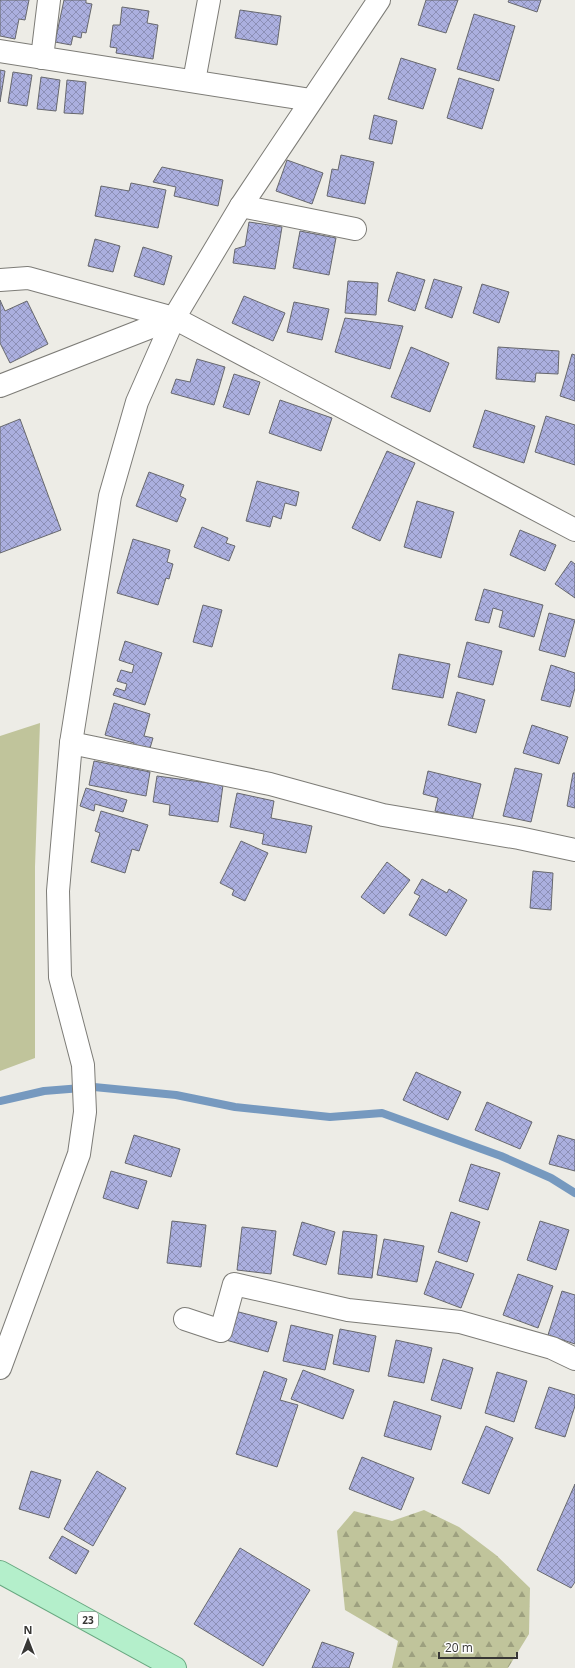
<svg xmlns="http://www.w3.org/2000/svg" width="575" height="1668" viewBox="0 0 575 1668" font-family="'Open Sans',sans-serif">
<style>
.forest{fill:url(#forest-firs)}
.pitch{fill:#c0c49b}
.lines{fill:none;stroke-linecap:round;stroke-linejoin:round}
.stream{stroke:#7699bf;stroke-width:8}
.building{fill:url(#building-cross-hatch);stroke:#67686d}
.minor-casing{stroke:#7d7c77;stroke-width:24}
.major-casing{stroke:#68a880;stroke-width:24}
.minor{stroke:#fff;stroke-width:22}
.major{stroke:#b4efcb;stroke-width:22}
.labels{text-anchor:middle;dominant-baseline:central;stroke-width:4;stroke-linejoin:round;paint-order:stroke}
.shield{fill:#fff;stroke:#747372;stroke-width:1}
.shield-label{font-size:10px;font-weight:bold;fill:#383735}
</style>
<defs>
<pattern id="forest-firs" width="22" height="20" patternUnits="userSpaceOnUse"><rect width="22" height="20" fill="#c0c49b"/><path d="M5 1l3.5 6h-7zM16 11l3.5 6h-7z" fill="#9da07f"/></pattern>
<pattern id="building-cross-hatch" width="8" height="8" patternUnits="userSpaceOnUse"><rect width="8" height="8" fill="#abafdf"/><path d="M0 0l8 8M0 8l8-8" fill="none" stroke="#8c8fb6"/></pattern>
</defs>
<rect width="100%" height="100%" fill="#edece6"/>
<polygon class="forest" points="424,1510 459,1527 496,1555 530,1588 529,1634 508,1668 392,1668 398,1641 345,1610 337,1531 354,1511 392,1521"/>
<polygon class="pitch" points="40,723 35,867 35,1058 0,1071 0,736"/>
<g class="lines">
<polyline class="stream" points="0,1101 44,1091 94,1087 176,1095 235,1107 330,1117 382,1113 501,1156 551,1178 575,1193"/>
</g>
<g class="building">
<polygon points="0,0 29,0 25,20 19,19 15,39 0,36"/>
<polygon points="64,0 86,0 86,3 92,4 86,33 82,32 81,38 73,36 71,45 55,42"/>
<polygon points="426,0 458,0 446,33 418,25"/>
<polygon points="509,0 541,0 537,12 508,2"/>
<polygon points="122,7 149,11 147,23 158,25 153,59 116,53 117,48 110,47 113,25 120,25"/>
<polygon points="240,10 281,16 277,45 235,38"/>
<polygon points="474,14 515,26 499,81 457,69"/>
<polygon points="401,58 436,69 423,109 388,99"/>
<polygon points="0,70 5,71 0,102"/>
<polygon points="13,72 32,75 27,106 8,103"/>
<polygon points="41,77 60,80 56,111 37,109"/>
<polygon points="459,78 494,89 482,129 447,118"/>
<polygon points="67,80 86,82 83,114 64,113"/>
<polygon points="374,115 397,121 392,144 369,139"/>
<polygon points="341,155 374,162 365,204 327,196 332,169 338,170"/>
<polygon points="287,160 323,173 312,204 276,191"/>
<polygon points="162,167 223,180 218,206 174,196 176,187 153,182"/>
<polygon points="131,183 166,190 158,228 95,216 101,186 129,191"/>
<polygon points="249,222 282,227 275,269 233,263 235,249 245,246"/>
<polygon points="300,231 336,238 329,275 293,268"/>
<polygon points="95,239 120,246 113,272 88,266"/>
<polygon points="143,247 172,256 164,285 134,276"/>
<polygon points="397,272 425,280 415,311 388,301"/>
<polygon points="434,279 462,287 452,318 425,308"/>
<polygon points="348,281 378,283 376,315 345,313"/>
<polygon points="482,284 509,292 499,323 473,313"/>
<polygon points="244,296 285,313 273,341 232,323"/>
<polygon points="0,300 5,311 27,301 48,344 10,363 0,343"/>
<polygon points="294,302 329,309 322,340 287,332"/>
<polygon points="345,318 403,326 390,369 335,352"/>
<polygon points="411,347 449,363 430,412 391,397"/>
<polygon points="498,347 559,351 558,374 536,373 535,382 496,379"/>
<polygon points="572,354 575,355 575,401 560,396"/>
<polygon points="197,359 225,367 214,405 171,393 176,379 190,382"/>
<polygon points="234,374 260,382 249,415 223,407"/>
<polygon points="280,400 332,418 321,451 269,433"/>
<polygon points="485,410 535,426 524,463 473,447"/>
<polygon points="546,416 575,425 575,465 535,452"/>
<polygon points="20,419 61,530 0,553 0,427"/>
<polygon points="387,451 415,463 380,541 352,528"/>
<polygon points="149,472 184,485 180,496 186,499 177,522 136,506"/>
<polygon points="257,481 299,492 296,506 285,503 281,519 273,516 270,527 246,521"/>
<polygon points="417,501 454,512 441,558 404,547"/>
<polygon points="202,527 228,538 226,543 235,546 229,561 194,547"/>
<polygon points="520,530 556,545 545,571 510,555"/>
<polygon points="133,539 170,550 167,562 173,564 169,579 166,578 158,605 117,593"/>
<polygon points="571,561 575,564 575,598 555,584"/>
<polygon points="484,589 543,605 534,637 499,627 503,611 493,608 489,623 475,620"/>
<polygon points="203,605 222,610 212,647 193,642"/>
<polygon points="549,613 575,620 565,657 539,650"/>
<polygon points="125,641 162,653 145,705 113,695 116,688 125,691 127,684 117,681 121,670 132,673 134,665 119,660"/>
<polygon points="467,642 502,651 493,685 458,677"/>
<polygon points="399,654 450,664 443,698 392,689"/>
<polygon points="551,665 575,673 575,688 570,707 541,700"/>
<polygon points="457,692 485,700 476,733 448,725"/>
<polygon points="114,703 150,714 144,736 153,738 148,755 132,750 134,743 105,735"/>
<polygon points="532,725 568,737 559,764 523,753"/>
<polygon points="94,761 150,772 146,796 89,785"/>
<polygon points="515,768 542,774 531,822 503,816"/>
<polygon points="428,771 481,784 472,820 435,811 438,798 423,794"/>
<polygon points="573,773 575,773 575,808 567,806"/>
<polygon points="157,776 223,785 218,822 169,815 170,805 153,802"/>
<polygon points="86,788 127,800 123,812 95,804 94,811 80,806"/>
<polygon points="237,793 274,801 271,818 312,826 306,853 262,844 264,834 230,827"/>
<polygon points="101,811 148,825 139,851 132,849 125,873 91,862 100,833 95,831"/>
<polygon points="241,841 268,853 245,901 232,895 234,890 220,883"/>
<polygon points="387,862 410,880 384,914 361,897"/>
<polygon points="533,871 553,873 551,910 530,908"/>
<polygon points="422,879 447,893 449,889 467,900 446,936 409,915 420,896 414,893"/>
<polygon points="416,1072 461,1092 448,1120 403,1100"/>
<polygon points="487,1102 532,1122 520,1149 475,1130"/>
<polygon points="134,1135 180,1149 171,1177 125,1163"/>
<polygon points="558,1135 575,1140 575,1171 549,1164"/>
<polygon points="471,1164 500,1173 488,1210 459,1201"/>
<polygon points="111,1171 147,1181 138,1209 103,1198"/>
<polygon points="451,1212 480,1222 467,1262 438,1252"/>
<polygon points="172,1221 206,1225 201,1267 167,1263"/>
<polygon points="540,1221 569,1230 556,1270 527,1260"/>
<polygon points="302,1222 335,1232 326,1265 293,1255"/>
<polygon points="242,1227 276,1231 271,1274 237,1270"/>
<polygon points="343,1231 377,1235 372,1278 338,1274"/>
<polygon points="384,1239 424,1246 417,1282 377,1275"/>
<polygon points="436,1261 474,1274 461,1308 424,1294"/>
<polygon points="518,1274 553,1286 538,1328 503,1315"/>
<polygon points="562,1291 575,1295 575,1344 548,1335"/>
<polygon points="235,1311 277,1322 268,1352 226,1340"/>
<polygon points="291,1325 333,1335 325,1370 283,1361"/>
<polygon points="340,1329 376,1336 369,1372 333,1364"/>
<polygon points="396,1340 432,1348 424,1383 388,1376"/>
<polygon points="443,1359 473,1368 461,1409 431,1400"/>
<polygon points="303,1370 354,1390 343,1419 291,1399"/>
<polygon points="264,1371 287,1379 280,1400 298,1405 277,1467 236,1454"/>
<polygon points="497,1372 527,1381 514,1422 485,1413"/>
<polygon points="549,1387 575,1395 575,1406 565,1437 535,1428"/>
<polygon points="394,1401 441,1416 431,1450 384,1436"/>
<polygon points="486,1426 513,1438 489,1494 462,1483"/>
<polygon points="362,1457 414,1478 401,1510 349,1489"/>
<polygon points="31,1471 61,1480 49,1518 19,1509"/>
<polygon points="97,1471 126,1488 93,1546 64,1529"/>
<polygon points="575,1484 575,1582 571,1588 537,1570"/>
<polygon points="62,1536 89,1551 76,1574 49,1558"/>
<polygon points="240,1548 310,1590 263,1666 194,1624"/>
<polygon points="322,1642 354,1653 349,1668 312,1668"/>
</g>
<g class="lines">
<defs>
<g id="minor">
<polyline points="0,51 311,100"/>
<polyline points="42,58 49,0"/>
<polyline points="194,81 209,0"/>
<polyline points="241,206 355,229"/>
<polyline points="0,280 28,278 174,318 575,530"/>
<polyline points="0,386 174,318"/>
<polyline points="71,743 270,784 383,815 519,838 575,850"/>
<polyline points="185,1319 221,1331 234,1284 348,1310 460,1322 552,1348 575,1359"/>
<polyline points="0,1368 79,1154 85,1112 83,1065 60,977 58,891 71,743 110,496 137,402 174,318 241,206 379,0"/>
</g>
<polyline id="major" points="0,1572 175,1668"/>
</defs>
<use href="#minor" class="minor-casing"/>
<use href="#major" class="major-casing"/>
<use href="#minor" class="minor"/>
<use href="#major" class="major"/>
</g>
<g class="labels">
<rect class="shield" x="78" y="1612" width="20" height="16" rx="3"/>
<g class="shield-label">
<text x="88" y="1620">23</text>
</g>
</g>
<g transform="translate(28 1640)" stroke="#ffffff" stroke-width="3" paint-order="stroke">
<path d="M0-3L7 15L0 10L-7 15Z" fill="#383735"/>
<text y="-6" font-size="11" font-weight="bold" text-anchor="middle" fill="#383735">N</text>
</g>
<path d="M439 1652v6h78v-6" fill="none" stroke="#383735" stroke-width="2"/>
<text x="445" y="1652" font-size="12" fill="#383735" stroke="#ffffff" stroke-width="3" paint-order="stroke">20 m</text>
</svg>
